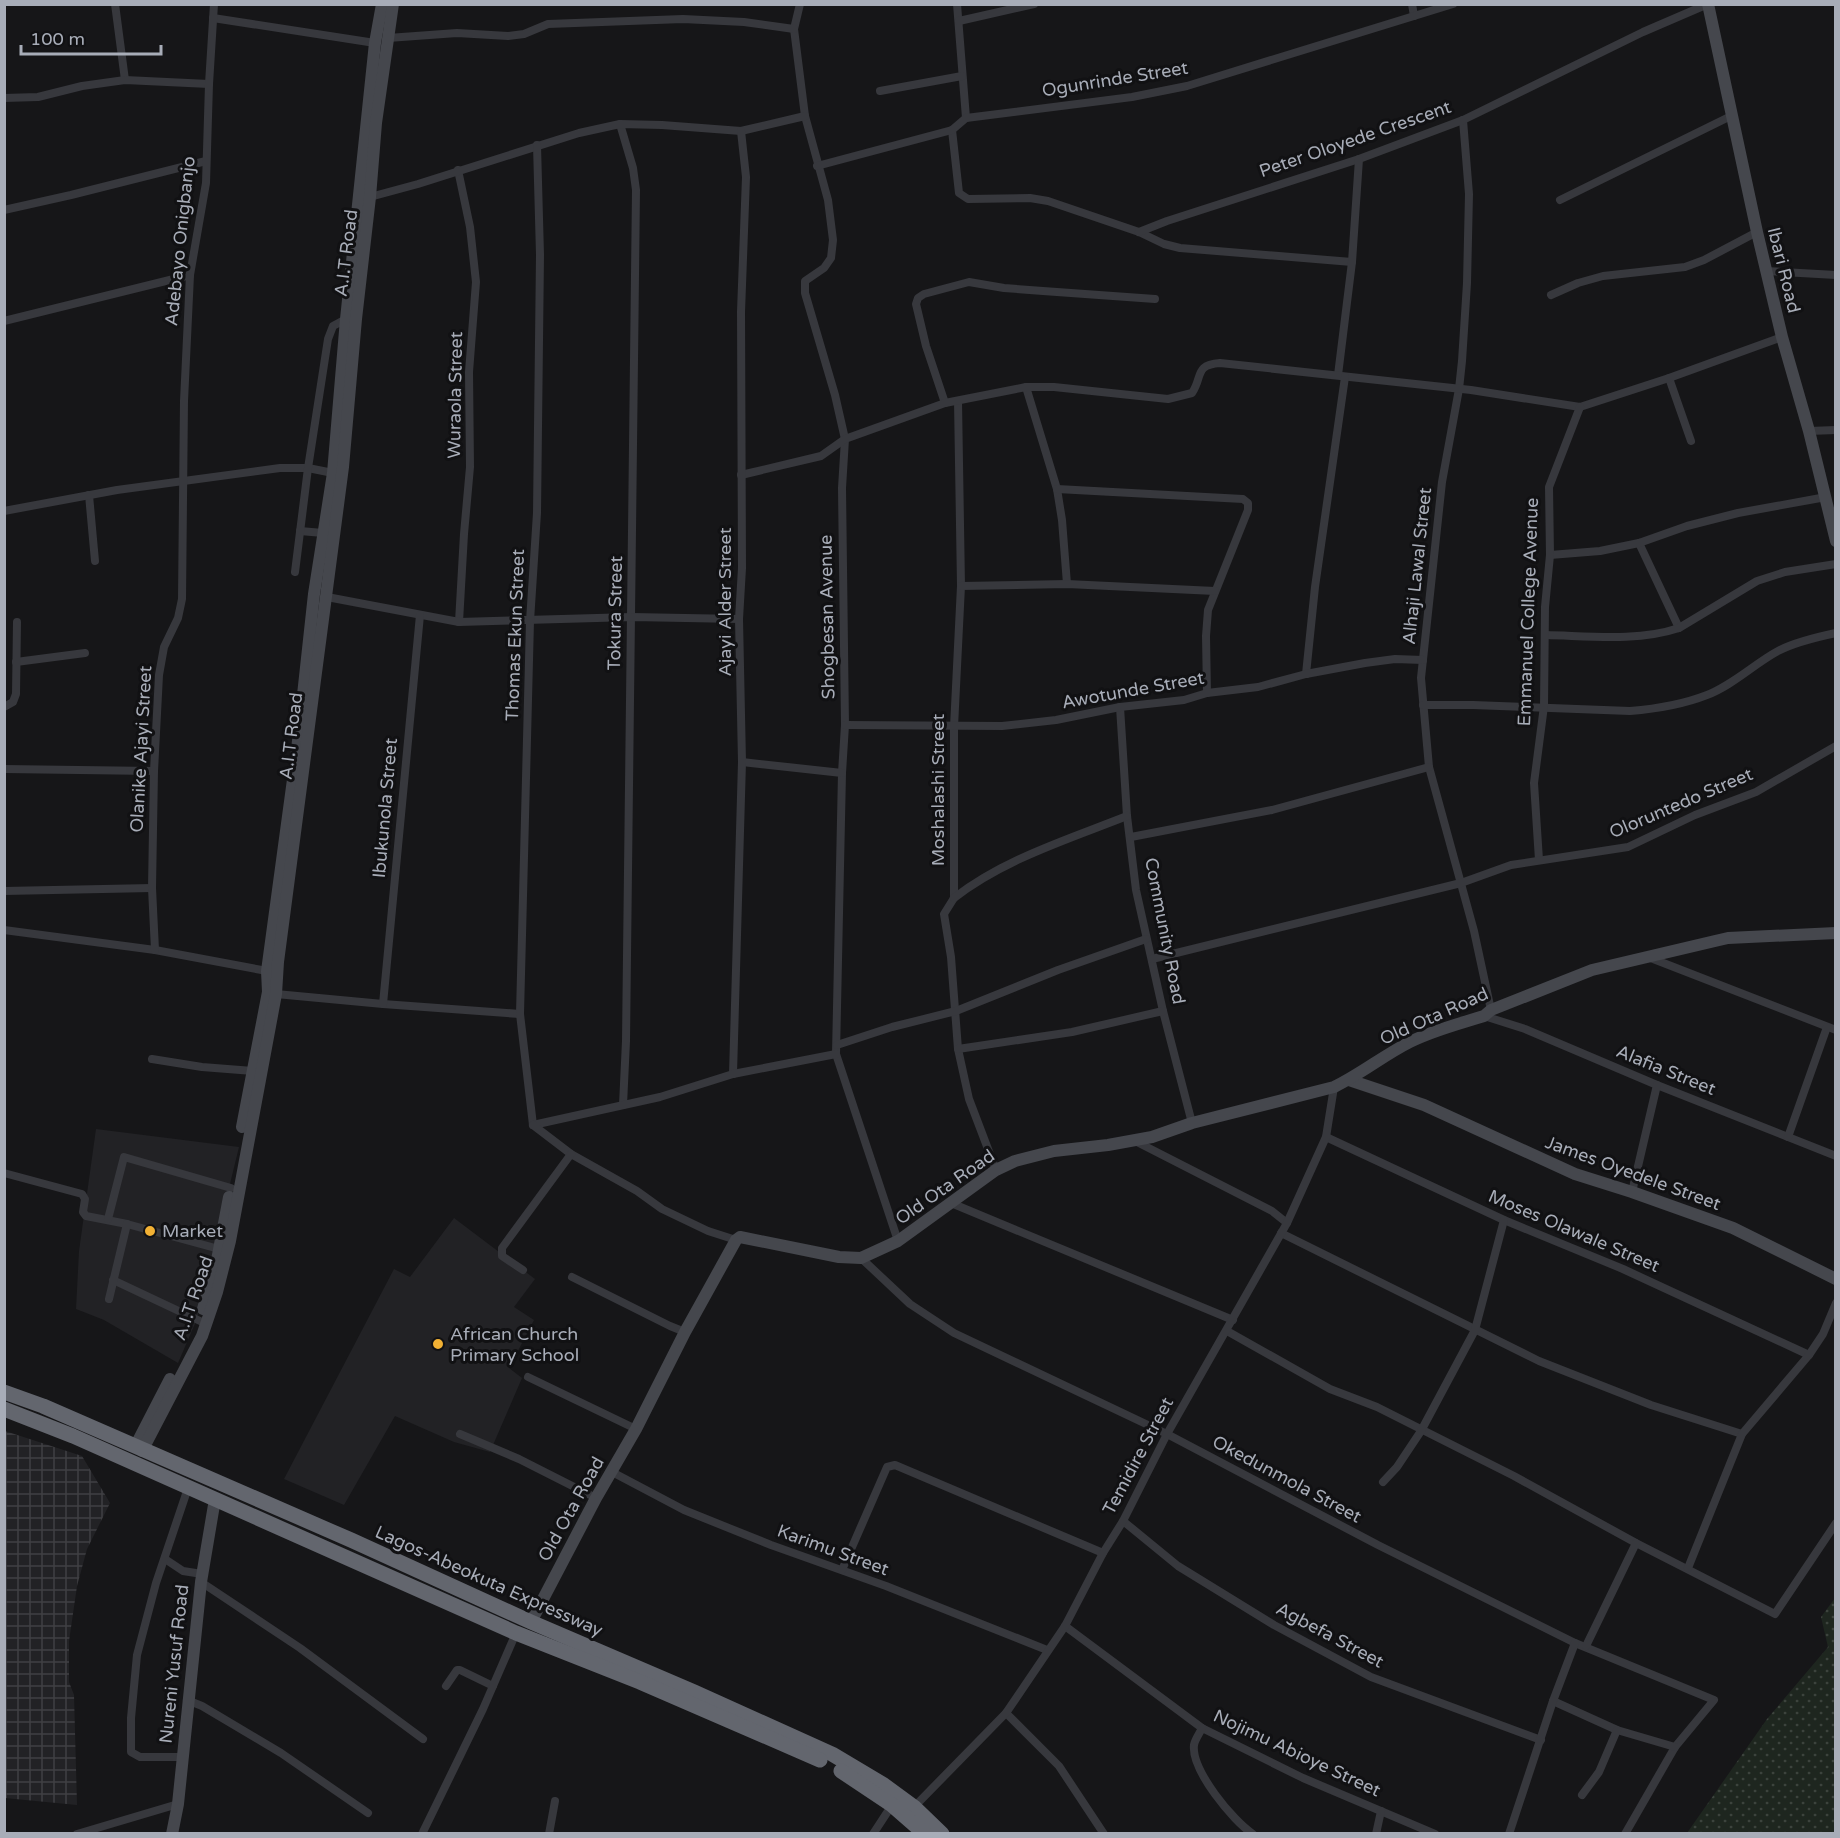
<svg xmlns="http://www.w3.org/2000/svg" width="1840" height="1838" viewBox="0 0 1840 1838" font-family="'Varela Round',sans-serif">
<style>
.built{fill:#222225}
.industrial{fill:url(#industrial-grid)}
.grass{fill:url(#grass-dots)}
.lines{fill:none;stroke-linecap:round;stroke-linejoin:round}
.street{stroke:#37383d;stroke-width:8}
.secondary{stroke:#45474d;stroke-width:12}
.highway{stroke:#63666e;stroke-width:15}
.poi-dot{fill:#f2b134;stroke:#111113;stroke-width:2}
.labels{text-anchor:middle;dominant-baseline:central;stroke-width:6;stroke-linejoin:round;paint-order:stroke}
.street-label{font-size:18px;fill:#a8adb8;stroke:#111113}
.poi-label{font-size:18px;fill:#a8adb8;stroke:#111113;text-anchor:start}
</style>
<defs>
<pattern id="industrial-grid" width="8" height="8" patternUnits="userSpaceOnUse" patternTransform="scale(1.5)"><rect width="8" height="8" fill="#222225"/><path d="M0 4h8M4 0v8" fill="none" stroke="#3f3f43"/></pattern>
<pattern id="grass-dots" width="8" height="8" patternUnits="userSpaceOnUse" patternTransform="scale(1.5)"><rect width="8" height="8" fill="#1e261f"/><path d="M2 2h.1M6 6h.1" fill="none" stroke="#3c433d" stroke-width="1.8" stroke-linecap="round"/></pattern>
</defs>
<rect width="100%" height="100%" fill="#161618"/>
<g class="built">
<polygon points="96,1129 239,1147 197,1319 178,1363 104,1320 76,1309 79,1251"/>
<polygon points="454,1218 535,1279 514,1307 534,1320 509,1368 522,1378 490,1452 454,1442 395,1416 344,1505 284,1479 394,1269 410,1277"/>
</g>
<polygon class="industrial" points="5,1431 82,1456 110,1503 87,1549 77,1586 69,1641 69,1682 74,1695 77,1805 5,1798"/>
<polygon class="grass" points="1835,1598 1835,1833 1687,1833 1767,1719 1828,1647 1821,1617"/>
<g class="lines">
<g class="street">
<polyline points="115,4 125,80"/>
<polyline points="800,4 794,29 805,116 828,200 833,240 831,258 824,268 805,281 805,293 835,395 845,439 842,488 845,725 842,773 836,1054 898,1241"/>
<polyline points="957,4 966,118"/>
<polyline points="1412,4 1414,16"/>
<polyline points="213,18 375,43"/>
<polyline points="959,21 1034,4"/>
<polyline points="388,38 457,33 508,36 524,34 548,24 683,19 744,22 794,29"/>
<polyline points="880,91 962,76"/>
<polyline points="4,98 38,97 82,86 125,80 209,84"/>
<polyline points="1463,120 1469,194 1467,283 1462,361 1459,389 1442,482 1421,678 1429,767 1474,931 1491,1010"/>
<polyline points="620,124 633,168 636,190 626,1041 623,1105"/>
<polyline points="952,130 959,193 968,199 1030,198 1048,201 1139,232 1164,244 1180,248 1352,262"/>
<polyline points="817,166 952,130 966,118 1132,97 1187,86 1453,4"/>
<polyline points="458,170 470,227 476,282 469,372 470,467 464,534 459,622"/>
<polyline points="370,197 418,184 579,133 620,124 662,125 741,131 805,116"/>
<polyline points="1560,200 1731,116"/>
<polyline points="4,210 71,195 206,161"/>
<polyline points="1139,232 1167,221 1359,159 1463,120 1643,32 1708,4"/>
<polyline points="1766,271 1836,275"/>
<polyline points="1551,295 1578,283 1603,276 1685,267 1704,260 1757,232"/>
<polyline points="4,321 190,275"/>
<polyline points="1338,375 1352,262 1359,159"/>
<polyline points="1669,378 1691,441"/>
<polyline points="1026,387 1057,489 1062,520 1067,584"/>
<polyline points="958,401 961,586 954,727 954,898 944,914 951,957 958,1049 969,1099 996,1170"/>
<polyline points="945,403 926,346 916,304 918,298 924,294 969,282 1004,288 1043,291 1155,299"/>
<polyline points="1809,431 1836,430"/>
<path d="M741,475L821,456L845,439L945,403L1026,387H1054L1168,399L1192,393C1203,377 1194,365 1220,363L1471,390L1580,407L1669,378L1782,337"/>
<polyline points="1057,489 1243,499 1248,503 1248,510 1208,610 1206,636 1207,693"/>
<polyline points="89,495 95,561"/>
<polyline points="4,511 117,490 280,468 308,468 333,473"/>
<polyline points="300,531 323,533"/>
<polyline points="1639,543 1679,628"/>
<polyline points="1550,555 1600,551 1639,543 1687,526 1738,513 1826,497"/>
<polyline points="295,572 308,468 328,339 333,326 346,319"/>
<polyline points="961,586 1067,584 1215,591"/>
<polyline points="327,597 459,622 632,617 739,619"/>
<path d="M1546,635C1589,636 1637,642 1679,628L1757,581L1785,572L1836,564"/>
<polyline points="16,662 85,653"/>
<polyline points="1306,674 1315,587 1345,377"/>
<path d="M1423,705H1473L1630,711C1655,709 1684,704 1707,695C1733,685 1754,664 1778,651C1795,642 1817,637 1836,633"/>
<polyline points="4,707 13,702 16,694 17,622"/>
<polyline points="1120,707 1127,816 1136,890 1163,1011 1192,1123"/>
<polyline points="845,725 1002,726 1056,720 1120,707 1184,700 1207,693 1258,687 1306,674 1365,663 1395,659 1423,660"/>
<polyline points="742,762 842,773"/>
<polyline points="4,769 154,771"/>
<polyline points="1131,837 1272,810 1429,767"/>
<polyline points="1539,860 1534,783 1544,706 1545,607 1550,555 1549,487 1580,407"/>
<polyline points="4,891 152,888"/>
<path d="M954,898C1004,859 1069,839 1127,816"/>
<polyline points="4,930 155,950 267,971"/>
<polyline points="155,950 152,888 154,771 159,675 164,647 178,618 182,599 184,401 190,275 206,183 209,84 214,4"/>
<polyline points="1648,957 1836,1030"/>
<polyline points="1152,959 1461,883 1511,865 1628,847 1695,815 1756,792 1836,746"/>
<polyline points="276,994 383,1004 520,1014"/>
<polyline points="383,1004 420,615"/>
<polyline points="1484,1016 1525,1029 1657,1085 1836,1156"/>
<polyline points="837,1045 892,1027 956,1011 1058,970 1146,939"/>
<polyline points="958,1049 1072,1032 1163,1011"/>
<polyline points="152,1059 202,1067 253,1071"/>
<polyline points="733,1074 742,762 739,619 742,568 741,312 746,177 741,131"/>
<polyline points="533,1125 520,1014 530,621 537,513 540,255 537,145"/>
<polyline points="533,1125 660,1097 733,1074 836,1054"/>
<polyline points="533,1125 571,1154 637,1191 662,1209 708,1231 736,1240"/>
<polyline points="1326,1137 1504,1220 1623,1269 1809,1355"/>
<polyline points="1788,1137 1827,1027"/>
<polyline points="1135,1141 1272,1211 1287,1223"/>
<polyline points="4,1173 82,1194 85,1199 83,1212 86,1216 127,1224 219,1249"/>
<polyline points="1632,1192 1657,1085"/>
<polyline points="951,1203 1233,1320"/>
<polyline points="108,1219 124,1157 231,1188"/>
<polyline points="1281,1233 1539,1361 1651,1405 1742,1434"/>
<polyline points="861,1258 910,1304 954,1333 1167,1434 1378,1545 1575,1643 1714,1700 1675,1747 1625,1834"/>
<polyline points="523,1270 502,1256 502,1248 571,1154"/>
<polyline points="572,1277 670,1326 685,1332"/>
<polyline points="113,1280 200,1321"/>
<polyline points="109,1299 127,1224"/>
<polyline points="1227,1331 1330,1389 1377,1407 1514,1476 1636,1543 1775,1614 1836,1523"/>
<polyline points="528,1377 636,1429"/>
<polyline points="460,1434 519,1459 596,1498"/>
<polyline points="612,1472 684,1510 771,1545 886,1586 1047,1650"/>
<polyline points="1383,1482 1397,1467 1421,1431 1475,1330 1504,1220"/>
<polyline points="1123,1521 1178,1566 1274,1625 1371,1677 1541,1740"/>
<polyline points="165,1559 183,1571 202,1574"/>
<polyline points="1688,1568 1742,1434 1809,1355 1823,1334 1836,1303"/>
<polyline points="842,1570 887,1467 895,1465 1103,1553"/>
<polyline points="201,1582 300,1648 423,1739"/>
<polyline points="1065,1626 1202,1728 1303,1778 1435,1834"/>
<polyline points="1586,1646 1636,1543"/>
<polyline points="446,1686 457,1670 460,1670 493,1686"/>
<polyline points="187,1700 202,1706 281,1753 368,1813"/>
<polyline points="1553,1701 1617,1730 1675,1747"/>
<polyline points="1006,1713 1059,1766 1104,1834"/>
<path d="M1202,1728C1200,1733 1195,1739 1194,1745C1191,1770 1233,1821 1253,1834"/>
<polyline points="182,1757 140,1757 131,1752 131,1718 137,1655 156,1583 188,1488"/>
<polyline points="1582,1795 1599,1772 1617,1730"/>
<polyline points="914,1807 1006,1713 1065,1626 1103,1553 1123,1521 1167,1434 1287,1223 1326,1137 1334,1087"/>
<polyline points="77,1834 178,1804"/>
<polyline points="422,1834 483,1709 516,1633"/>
<polyline points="549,1834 555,1801"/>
<polyline points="873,1834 892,1805"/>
<polyline points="1376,1834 1381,1811"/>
<polyline points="1509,1834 1553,1701 1575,1643"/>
</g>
<g class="secondary">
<polyline points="1708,4 1757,232 1782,337 1809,431 1836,541"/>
<polyline points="1349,1080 1424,1105 1575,1174 1632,1192 1733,1228 1836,1279"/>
<polyline points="242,1127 268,992 267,971 297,750 314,594 333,473 346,319 375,43 382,4"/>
<polyline points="203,1309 217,1260 229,1197"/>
<polyline points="137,1443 170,1379"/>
<polyline points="142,1451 202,1336 217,1292 230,1241 276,994 278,962 343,467 356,319 370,197 376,123 393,4"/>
<path d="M531,1622L596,1498L636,1429L685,1332L736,1240L740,1237L839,1257L861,1258L898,1241L996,1170L1015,1161L1054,1151L1108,1145L1152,1137L1192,1123L1334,1087C1361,1074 1384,1055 1410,1042C1434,1030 1459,1024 1484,1016L1491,1010L1592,970L1715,941L1728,938L1836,933"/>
<polyline points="172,1834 178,1804 201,1582 215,1499"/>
</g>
<g class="highway">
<polyline points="4,1392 43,1406 351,1540 531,1622 694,1692 832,1754 884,1785 914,1807 942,1834"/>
<polyline points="4,1409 73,1436 516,1633 640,1682 820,1760"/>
<polyline points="841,1771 892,1805 925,1834"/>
</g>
</g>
<g class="poi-dot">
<circle cx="150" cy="1231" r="6"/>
<circle cx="438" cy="1344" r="6"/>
</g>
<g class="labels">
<g class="street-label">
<text transform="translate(1115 79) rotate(-9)">Ogunrinde Street</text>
<text transform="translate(1355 139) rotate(-19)">Peter Oloyede Crescent</text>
<text transform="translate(180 241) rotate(-84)">Adebayo Onigbanjo</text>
<text transform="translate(346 253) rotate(-83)">A.I.T Road</text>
<text transform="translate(1784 270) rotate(76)">Ibari Road</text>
<text transform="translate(455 395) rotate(-89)">Wuraola Street</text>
<text transform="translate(1417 566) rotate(-84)">Alhaji Lawal Street</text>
<text transform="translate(725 602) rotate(-90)">Ajayi Alder Street</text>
<text transform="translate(1528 612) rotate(-88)">Emmanuel College Avenue</text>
<text transform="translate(615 613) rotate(-89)">Tokura Street</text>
<text transform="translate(827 617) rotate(-91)">Shogbesan Avenue</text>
<text transform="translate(515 635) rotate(-88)">Thomas Ekun Street</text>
<text transform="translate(1133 690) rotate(-10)">Awotunde Street</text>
<text transform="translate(291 736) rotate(-83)">A.I.T Road</text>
<text transform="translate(141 749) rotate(-87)">Olanike Ajayi Street</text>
<text transform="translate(938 790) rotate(-90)">Moshalashi Street</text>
<text transform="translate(1681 803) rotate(-23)">Oloruntedo Street</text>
<text transform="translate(385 808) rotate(-85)">Ibukunola Street</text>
<text transform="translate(1165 931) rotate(79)">Community Road</text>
<text transform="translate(1434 1016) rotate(-24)">Old Ota Road</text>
<text transform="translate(1666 1070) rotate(22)">Alafia Street</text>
<text transform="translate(1633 1173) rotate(20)">James Oyedele Street</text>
<text transform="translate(945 1187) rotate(-35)">Old Ota Road</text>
<text transform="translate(1574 1231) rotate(23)">Moses Olawale Street</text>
<text transform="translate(193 1298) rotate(-71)">A.I.T Road</text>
<text transform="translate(1138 1456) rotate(-62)">Temidire Street</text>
<text transform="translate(1287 1479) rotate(28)">Okedunmola Street</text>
<text transform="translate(571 1509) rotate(-61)">Old Ota Road</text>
<text transform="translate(833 1550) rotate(20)">Karimu Street</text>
<text transform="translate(489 1581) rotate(24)">Lagos-Abeokuta Expressway</text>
<text transform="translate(1330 1635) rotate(28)">Agbefa Street</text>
<text transform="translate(174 1664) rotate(-84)">Nureni Yusuf Road</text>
<text transform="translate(1297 1753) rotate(25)">Nojimu Abioye Street</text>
</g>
<g class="poi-label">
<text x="162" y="1231">Market</text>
<text x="450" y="1334">African Church<tspan x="450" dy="21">Primary School</tspan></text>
</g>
</g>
<rect width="1840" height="1838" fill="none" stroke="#a8adb8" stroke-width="12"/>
<path d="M21 45v9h140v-9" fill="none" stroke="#a8adb8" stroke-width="3"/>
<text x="30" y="45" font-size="18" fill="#a8adb8" stroke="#111113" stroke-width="4.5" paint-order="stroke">100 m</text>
</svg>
